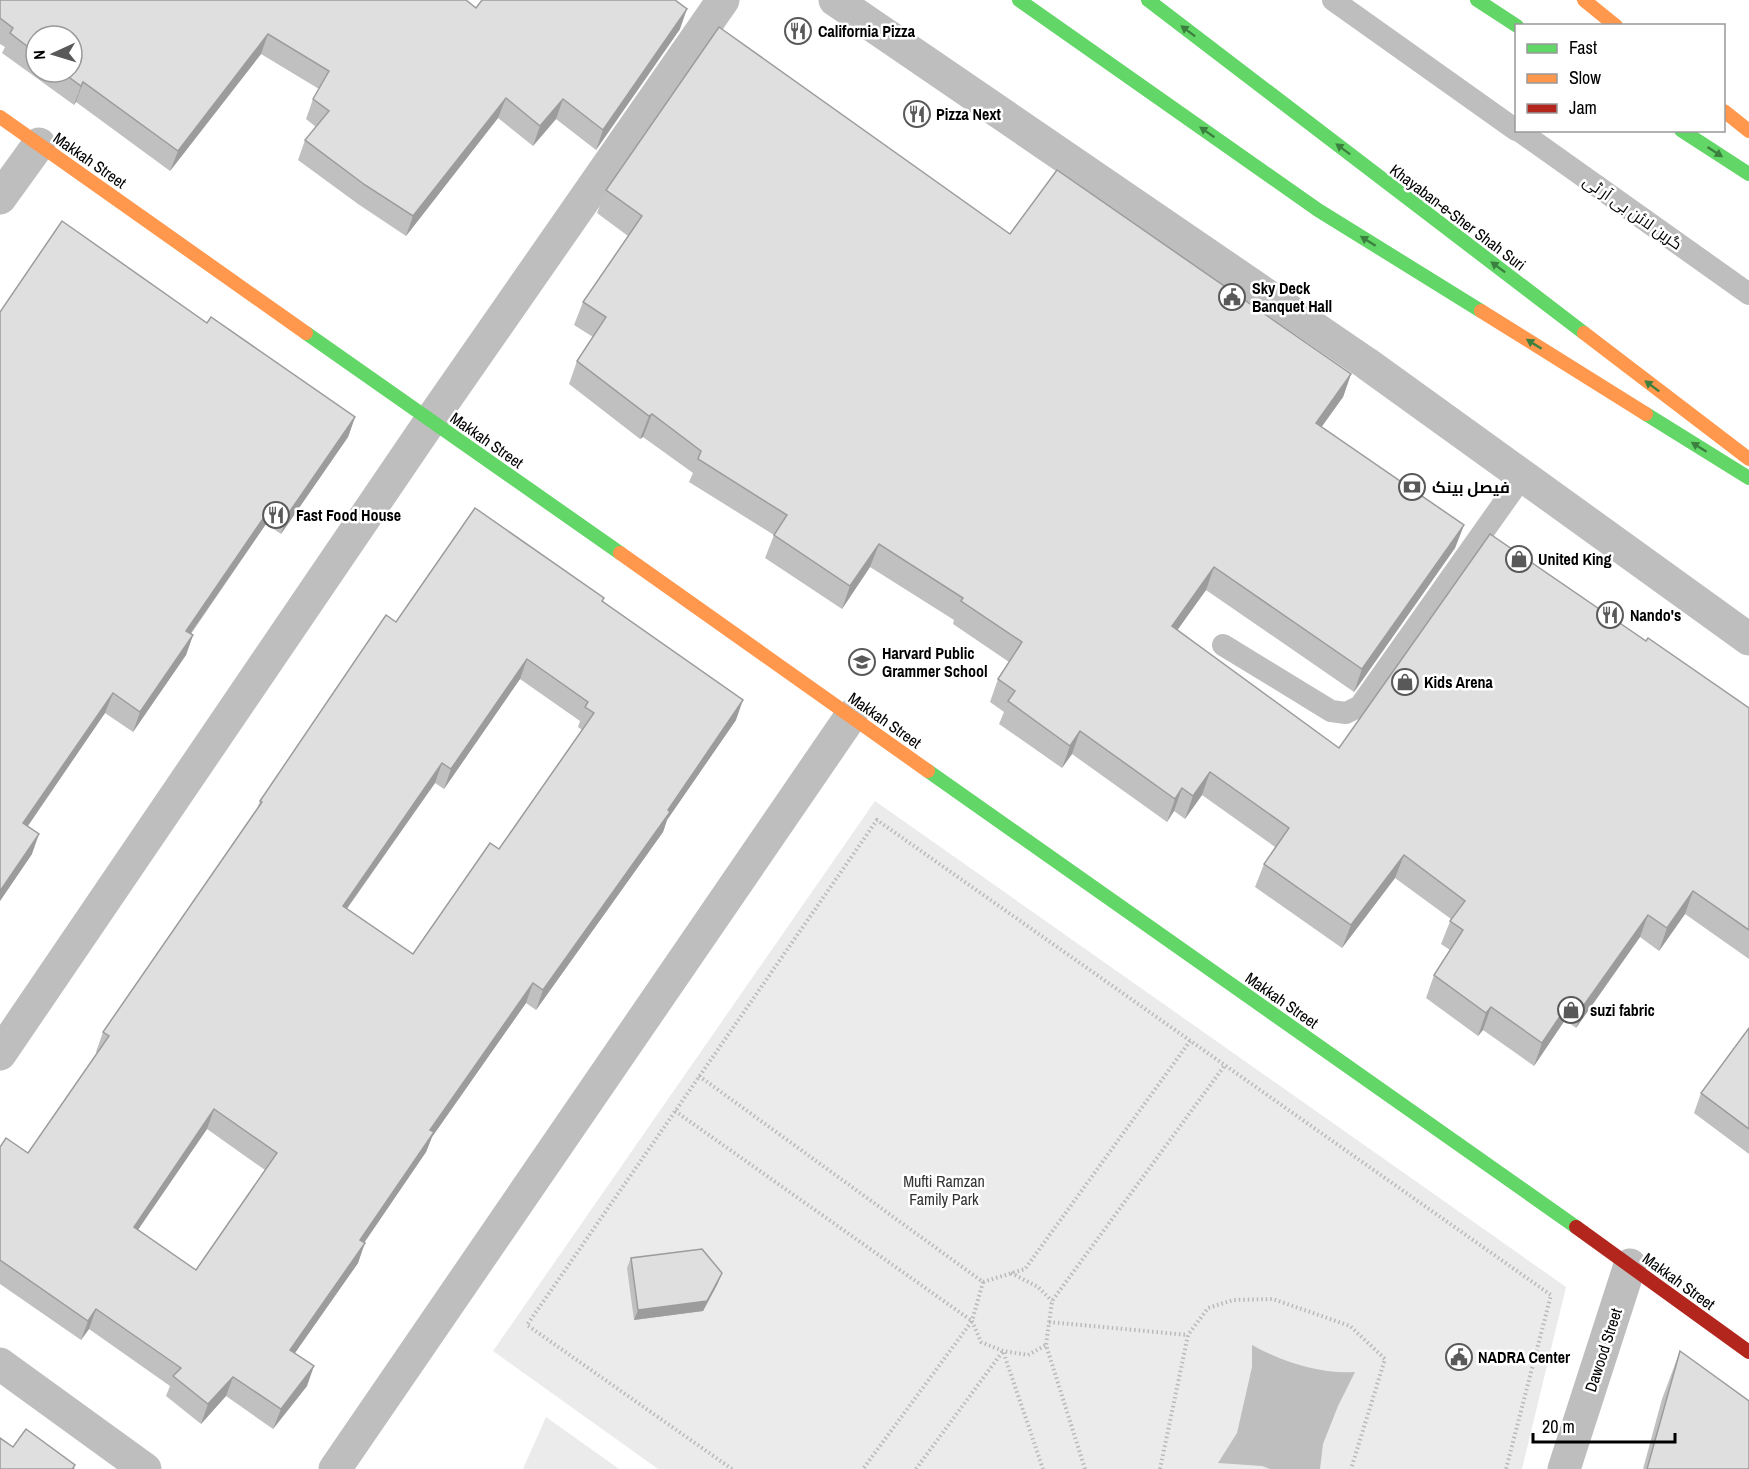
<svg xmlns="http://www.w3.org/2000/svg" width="1749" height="1469" viewBox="0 0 1749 1469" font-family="'Archivo Narrow',Cairo,sans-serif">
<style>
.green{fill:#ebebeb}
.water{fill:#bebebe}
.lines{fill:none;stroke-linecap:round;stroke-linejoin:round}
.path{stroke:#b9b9b9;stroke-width:4;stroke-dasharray:1.5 3;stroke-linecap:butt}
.lane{stroke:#bebebe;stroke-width:22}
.street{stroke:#bebebe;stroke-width:33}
.fast{stroke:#63d668;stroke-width:14}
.slow{stroke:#ff974d;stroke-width:14}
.jam{stroke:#b3261e;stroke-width:14}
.wall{fill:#c0c0c0;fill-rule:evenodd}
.shaded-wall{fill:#9c9c9c}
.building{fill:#dfdfdf;stroke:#9c9c9c;stroke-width:1.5;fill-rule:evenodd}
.oneway{fill:#3b803e}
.labels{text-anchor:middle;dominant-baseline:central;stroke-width:5;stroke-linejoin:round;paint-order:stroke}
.poi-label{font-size:16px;font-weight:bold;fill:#000;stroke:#fff;text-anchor:start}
.street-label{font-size:16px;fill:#000;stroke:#fff}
.park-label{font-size:16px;fill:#323232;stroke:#fff}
</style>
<rect width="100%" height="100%" fill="#fff"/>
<g class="green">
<polygon points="875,801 1566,1287 1522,1469 658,1469 493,1351"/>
<polygon points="546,1417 619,1469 523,1469"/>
</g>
<path class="water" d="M1252,1345C1283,1362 1319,1374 1355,1372L1338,1406L1323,1444L1320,1469H1270L1262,1466L1218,1463L1237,1433L1252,1367Z"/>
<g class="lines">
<g class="path">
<polyline points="699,1076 983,1282 1025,1269 1190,1041"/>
<polyline points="675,1111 972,1321 863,1469"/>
<polyline points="1011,1273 1038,1287 1052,1301"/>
<polyline points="983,1282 972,1321 981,1342 1003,1351 1028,1355 1046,1345"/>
<polyline points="1049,1322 1188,1335"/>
<polyline points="732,1469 527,1325 877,820 1551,1295 1506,1469"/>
<polyline points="916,1469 1003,1351 1043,1469"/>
<polyline points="1085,1469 1046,1345 1052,1301 1225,1065"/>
<polyline points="1160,1469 1188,1335 1208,1308 1233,1300 1273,1299 1350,1326 1385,1359 1351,1469"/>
</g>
<g class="lane">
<polyline points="1333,0 1516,130"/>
<polyline points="1518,130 1749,294"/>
<polyline points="1223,645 1331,711 1346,713 1360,706 1522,477"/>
</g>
<g class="street">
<polyline points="835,0 1366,363 1749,639"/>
<polyline points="0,198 39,144"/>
<polyline points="0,1054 431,420 723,0"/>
<polyline points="0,1364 145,1469"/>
<polyline points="335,1469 851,716"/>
<polyline points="1564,1469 1630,1265"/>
</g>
<g class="fast">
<polyline points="1019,0 1318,210 1481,311"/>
<polyline points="1148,0 1584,333"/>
<polyline points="1477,0 1517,26"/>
<polyline points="1681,130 1749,174"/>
<polyline points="306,333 620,553"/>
<polyline points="1646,414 1749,478"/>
<polyline points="928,771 1576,1227"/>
</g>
<g class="slow">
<polyline points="1584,0 1616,26"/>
<polyline points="1724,111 1749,131"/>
<polyline points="0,117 306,333"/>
<polyline points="1481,311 1646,414"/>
<polyline points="1584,333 1749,459"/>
<polyline points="620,553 928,771"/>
</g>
<polyline class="jam" points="1576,1227 1749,1352"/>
</g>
<g class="wall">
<path d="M0,0L476,8L680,29L596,150L556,119L533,146L498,118L406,236L358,204L298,160L305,140L316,127L306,119L313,99L319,89L261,54L170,171L76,102L74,105L2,53L5,47L0,44ZM36,36L72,72H36Z"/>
<polygon points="606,190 1010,234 1351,374 1343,397 1321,427 1464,525 1455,548 1354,692 1206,590 1177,630 1339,748 1646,641 1749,708 1749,959 1685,914 1659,951 1640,937 1576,1028 1565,1020 1534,1066 1483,1030 1478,1036 1426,998 1434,975 1450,950 1441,944 1451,919 1395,878 1342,948 1255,887 1264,864 1275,847 1202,795 1185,819 1174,811 1167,822 1072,754 1062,768 999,724 1004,712 990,702 998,679 1009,662 953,624 954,620 870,567 842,609 765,558 774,535 689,482 693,473 643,437 640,439 569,384 577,361 593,337 574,325 583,302 628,236 597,213"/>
<polygon points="0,312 207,323 355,417 348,437 281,534 266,524 191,634 193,635 186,655 133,732 105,713 28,826 32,854 0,901"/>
<path d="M603,602L736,720L667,820L663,832L536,1010L526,1003L432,1137L426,1152L364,1243L358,1263L295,1353L307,1386L273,1429L226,1396L201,1424L166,1396L170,1386L89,1329L81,1340L0,1284V1147L28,1153L97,1053L96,1052L103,1032L257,809L260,801L396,622ZM520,679L580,721L578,727L582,730L499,849L413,954L347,909L435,783L444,789ZM207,1129L265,1170L196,1270L138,1230Z"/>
<polygon points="1749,1028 1749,1154 1694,1113 1701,1093"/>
<polygon points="631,1258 718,1283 703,1311 634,1320 627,1268"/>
<polygon points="1680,1351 1749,1469 1643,1469 1662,1399"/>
</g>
<g class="shaded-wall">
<polygon points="687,9 680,29 596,150 603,130"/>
<polygon points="268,34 261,54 170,171 178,151"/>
<polygon points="83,82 76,102 74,105 81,86"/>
<polygon points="506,98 498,118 406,236 413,216"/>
<polygon points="563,99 556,119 533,146 540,126"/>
<polygon points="1351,374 1343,397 1308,446 1316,423"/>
<polygon points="652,414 643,437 640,439 649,416"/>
<polygon points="355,417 348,437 281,534 288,514"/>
<polygon points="273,504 266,524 179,650 186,631"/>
<polygon points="1464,525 1455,548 1354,692 1362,669"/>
<polygon points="879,544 870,567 842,609 850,586"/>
<polygon points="1214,567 1206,590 1164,649 1172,626"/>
<polygon points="193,635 186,655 133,732 140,712"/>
<polygon points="527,659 520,679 444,789 451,769"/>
<polygon points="113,693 105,713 16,843 23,823"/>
<polygon points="743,700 736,720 667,820 663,832 536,1010 543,990"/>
<polygon points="1080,731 1072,754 1062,768 1070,746"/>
<polygon points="442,763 435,783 335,925 343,906"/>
<polygon points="1210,772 1202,795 1185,819 1193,796"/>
<polygon points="1182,788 1174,811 1167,822 1175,799"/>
<polygon points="39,834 32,854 0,901 0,891"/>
<polygon points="1404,855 1395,878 1342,948 1351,925"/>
<polygon points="1693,891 1685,914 1659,951 1667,928"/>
<polygon points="1648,915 1640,937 1576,1028 1584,1005"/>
<polygon points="533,983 526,1003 432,1137 426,1152 353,1259 360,1240 430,1130"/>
<polygon points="1573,997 1565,1020 1534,1066 1542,1043"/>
<polygon points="1491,1007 1483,1030 1478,1036 1486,1013"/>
<polygon points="214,1109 207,1129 126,1247 134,1227"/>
<polygon points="365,1243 358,1263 283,1370 290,1350"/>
<polygon points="722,1273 718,1283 703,1311 634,1320 638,1310"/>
<polygon points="96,1309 89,1329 81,1340 88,1321"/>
<polygon points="314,1366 307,1386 273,1429 281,1409"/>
<polygon points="233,1377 226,1396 201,1424 208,1404"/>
</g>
<g class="building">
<polygon points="0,0 466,0 476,8 482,0 675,0 687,9 603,130 563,99 540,126 506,98 413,216 365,185 305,140 329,111 313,99 329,71 268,34 178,151 83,82 81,86 62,72 72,72 72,36 36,36 36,53 10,33 13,28 0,18"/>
<polygon points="719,27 1010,234 1057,170 1351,374 1316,423 1464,525 1362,669 1214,567 1172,626 1339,748 1490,534 1646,641 1648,638 1749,708 1749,930 1693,891 1667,928 1648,915 1584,1005 1573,997 1542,1043 1491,1007 1486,1013 1434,975 1463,930 1450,921 1465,901 1404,855 1351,925 1264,864 1289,828 1210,772 1193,796 1182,788 1175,799 1080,731 1070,746 1008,701 1015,691 998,679 1022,642 961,601 963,598 879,544 850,586 774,535 787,515 698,459 701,451 652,414 649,416 577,361 606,317 583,302 642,216 606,190"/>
<polygon points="62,221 207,323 211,317 355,417 288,514 273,504 186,631 193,635 140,712 113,693 23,823 39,834 0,891 0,312"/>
<path d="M475,508L604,598L602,601L743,700L668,810L670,812L543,990L533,983L430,1130L434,1132L360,1240L365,1243L290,1350L314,1366L281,1409L233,1377L208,1404L173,1376L181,1368L96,1309L88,1321L0,1260V1147L6,1138L28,1153L109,1036L103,1032L262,802L260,801L386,615L396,622ZM527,659L588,702L585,707L594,713L499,849L490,843L413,954L343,906L442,763L451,769ZM214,1109L277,1153L196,1270L134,1227Z"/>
<polygon points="1749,1028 1749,1129 1701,1093"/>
<polygon points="702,1249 722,1273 707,1301 638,1310 631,1258"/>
<polygon points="1680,1351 1749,1401 1749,1469 1647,1469"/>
<polygon points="26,1429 75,1465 73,1468 74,1469 0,1469 0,1438 13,1447"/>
</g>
<defs><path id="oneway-solid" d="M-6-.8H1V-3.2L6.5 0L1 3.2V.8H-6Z" transform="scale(1.5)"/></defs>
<g class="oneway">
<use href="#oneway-solid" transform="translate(1188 31) rotate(-143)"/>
<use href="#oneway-solid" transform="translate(1207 132) rotate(-145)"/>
<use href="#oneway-solid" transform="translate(1343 149) rotate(-143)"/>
<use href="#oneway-solid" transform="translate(1715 152) rotate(33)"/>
<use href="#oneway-solid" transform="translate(1368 241) rotate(-148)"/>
<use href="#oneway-solid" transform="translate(1498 267) rotate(-143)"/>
<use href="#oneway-solid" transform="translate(1534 344) rotate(-148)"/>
<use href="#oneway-solid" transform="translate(1652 386) rotate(-143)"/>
<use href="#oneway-solid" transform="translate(1699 447) rotate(-148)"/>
</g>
<defs>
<symbol id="restaurant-ring" viewBox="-11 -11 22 22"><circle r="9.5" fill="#fff" stroke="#595959" stroke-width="1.5"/><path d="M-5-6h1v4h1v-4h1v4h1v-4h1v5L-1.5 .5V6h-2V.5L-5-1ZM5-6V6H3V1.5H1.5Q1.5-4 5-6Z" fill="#595959"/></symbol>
<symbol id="civic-ring" viewBox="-11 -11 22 22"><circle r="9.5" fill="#fff" stroke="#595959" stroke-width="1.5"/><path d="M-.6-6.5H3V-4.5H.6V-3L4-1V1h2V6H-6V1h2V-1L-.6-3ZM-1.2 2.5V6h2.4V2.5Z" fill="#595959"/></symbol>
<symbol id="bank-ring" viewBox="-11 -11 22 22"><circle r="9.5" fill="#fff" stroke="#595959" stroke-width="1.5"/><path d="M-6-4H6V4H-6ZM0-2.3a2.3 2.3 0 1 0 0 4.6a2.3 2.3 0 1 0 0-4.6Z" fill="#595959"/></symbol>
<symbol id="shop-ring" viewBox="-11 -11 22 22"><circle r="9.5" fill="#fff" stroke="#595959" stroke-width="1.5"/><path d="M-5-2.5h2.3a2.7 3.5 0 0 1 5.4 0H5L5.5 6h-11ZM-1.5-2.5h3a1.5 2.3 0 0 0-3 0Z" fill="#595959"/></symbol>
<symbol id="school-ring" viewBox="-11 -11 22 22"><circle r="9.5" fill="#fff" stroke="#595959" stroke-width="1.5"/><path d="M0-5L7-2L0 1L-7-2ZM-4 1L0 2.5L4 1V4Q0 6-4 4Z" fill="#595959"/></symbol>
</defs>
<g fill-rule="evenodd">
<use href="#restaurant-ring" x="783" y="16" width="30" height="30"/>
<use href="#restaurant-ring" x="902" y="99" width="30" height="30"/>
<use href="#civic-ring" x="1217" y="282" width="30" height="30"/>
<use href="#bank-ring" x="1397" y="472" width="30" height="30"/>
<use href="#restaurant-ring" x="261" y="500" width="30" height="30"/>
<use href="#shop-ring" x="1504" y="544" width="30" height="30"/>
<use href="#restaurant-ring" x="1595" y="600" width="30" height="30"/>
<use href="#school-ring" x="847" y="647" width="30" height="30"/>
<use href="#shop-ring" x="1390" y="667" width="30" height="30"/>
<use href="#shop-ring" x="1556" y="995" width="30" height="30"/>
<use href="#civic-ring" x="1444" y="1342" width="30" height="30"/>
</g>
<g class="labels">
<g class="poi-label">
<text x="818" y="31">California Pizza</text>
<text x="936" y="114">Pizza Next</text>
<text x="1252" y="288">Sky Deck<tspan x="1252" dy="18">Banquet Hall</tspan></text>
<text x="1432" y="487">فیصل بینک</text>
<text x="296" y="515">Fast Food House</text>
<text x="1538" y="559">United King</text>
<text x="1630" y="615">Nando's</text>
<text x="882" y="653">Harvard Public<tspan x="882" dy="18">Grammer School</tspan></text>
<text x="1424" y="682">Kids Arena</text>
<text x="1590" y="1010">suzi fabric</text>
<text x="1478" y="1357">NADRA Center</text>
</g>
<g class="street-label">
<text transform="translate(90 160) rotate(35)">Makkah Street</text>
<text transform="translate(1633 212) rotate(35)">گرین لائن بی آر ٹی</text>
<text transform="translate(1458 217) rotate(37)">Khayaban-e-Sher Shah Suri</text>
<text transform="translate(487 440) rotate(35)">Makkah Street</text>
<text transform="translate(885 720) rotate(35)">Makkah Street</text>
<text transform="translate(1282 1000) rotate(35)">Makkah Street</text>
<text transform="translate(1679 1281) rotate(36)">Makkah Street</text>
<text transform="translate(1603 1350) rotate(-72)">Dawood Street</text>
</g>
<g class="park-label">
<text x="944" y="1181">Mufti Ramzan<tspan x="944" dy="18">Family Park</tspan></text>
</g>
</g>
<rect x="1515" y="24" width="210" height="108" fill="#ffffff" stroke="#999999" stroke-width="1.5"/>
<rect x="1527" y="44" width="30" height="9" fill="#63d668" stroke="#999999" stroke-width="1.5"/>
<text x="1569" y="54" font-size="18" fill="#000000">Fast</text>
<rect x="1527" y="74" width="30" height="9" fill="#ff974d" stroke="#999999" stroke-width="1.5"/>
<text x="1569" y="84" font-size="18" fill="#000000">Slow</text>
<rect x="1527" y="104" width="30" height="9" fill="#b3261e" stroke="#999999" stroke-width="1.5"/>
<text x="1569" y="114" font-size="18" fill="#000000">Jam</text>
<g transform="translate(54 54) rotate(266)"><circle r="28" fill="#ffffff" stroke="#999999" stroke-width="1.5"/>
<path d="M0-4.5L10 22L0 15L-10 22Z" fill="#595959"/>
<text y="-9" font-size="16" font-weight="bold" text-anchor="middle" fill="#000000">N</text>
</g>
<path d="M1533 1433v9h142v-9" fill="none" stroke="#000000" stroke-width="3"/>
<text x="1542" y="1433" font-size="18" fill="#000000" stroke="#ffffff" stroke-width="4.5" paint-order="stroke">20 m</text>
</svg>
